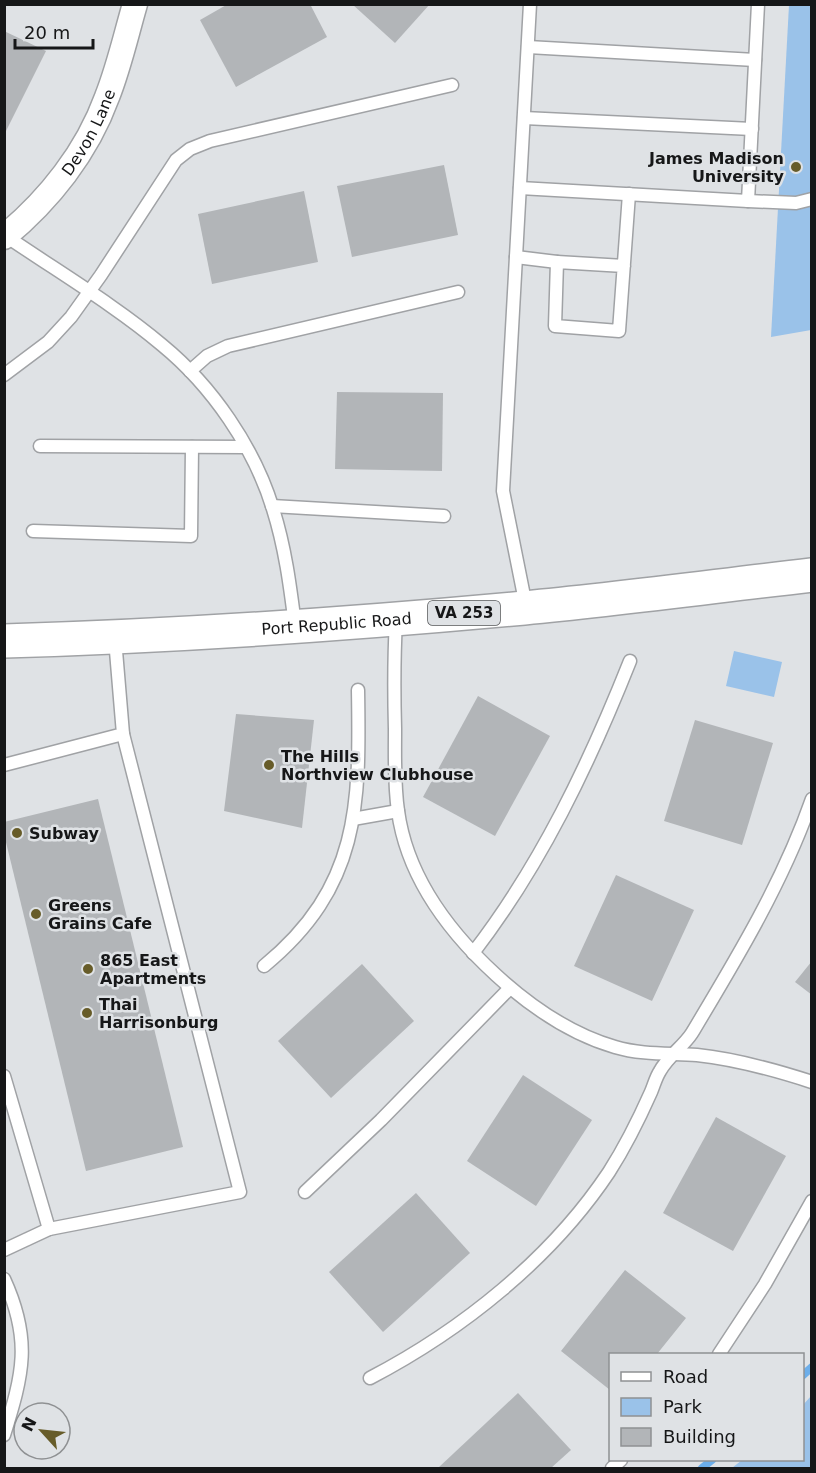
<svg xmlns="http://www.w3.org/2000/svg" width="816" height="1473" viewBox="0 0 816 1473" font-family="'DejaVu Sans',sans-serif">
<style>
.green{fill:#9ac2e9}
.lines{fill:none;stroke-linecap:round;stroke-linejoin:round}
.stream{stroke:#6caeea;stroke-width:8}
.building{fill:#b2b5b8}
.service-casing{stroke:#a0a2a5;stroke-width:15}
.minor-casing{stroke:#a0a2a5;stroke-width:27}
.primary-casing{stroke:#a0a2a5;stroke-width:36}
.service{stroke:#fff;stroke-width:12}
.minor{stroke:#fff;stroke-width:24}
.primary{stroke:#fff;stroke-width:33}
.poi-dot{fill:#675c29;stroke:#dfe2e5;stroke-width:2}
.labels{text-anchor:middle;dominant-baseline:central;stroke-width:5;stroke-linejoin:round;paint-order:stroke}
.shield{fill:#dfe2e5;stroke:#525456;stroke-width:1.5}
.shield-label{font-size:15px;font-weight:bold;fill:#161718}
.street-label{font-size:16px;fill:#161718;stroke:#dfe2e5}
.poi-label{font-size:16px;font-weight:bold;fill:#161718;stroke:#dfe2e5;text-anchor:start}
</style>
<rect width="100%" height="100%" fill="#dfe2e5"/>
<g class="green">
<polygon points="789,5 811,5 811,330 771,337"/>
<polygon points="734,651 782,662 774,697 726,686"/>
<polygon points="811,1396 811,1468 732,1468 742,1460 802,1460 803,1405"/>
</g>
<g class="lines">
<g class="stream">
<polyline points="802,1376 812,1367"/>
<polyline points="702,1468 712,1460"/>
</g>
</g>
<g class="building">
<polygon points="228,4 310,4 327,37 236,87 200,20"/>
<polygon points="352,4 430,4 395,43"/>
<polygon points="4,31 46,51 4,135"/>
<polygon points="444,165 458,235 352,257 337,186"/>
<polygon points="304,191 318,262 212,284 198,214"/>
<polygon points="337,392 443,393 442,471 335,469"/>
<polygon points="478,696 550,736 495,836 423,797"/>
<polygon points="236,714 314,720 302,828 224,811"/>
<polygon points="695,720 773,743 742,845 664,821"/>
<polygon points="98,799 183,1147 86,1171 4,834 4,822"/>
<polygon points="616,875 694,910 652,1001 574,966"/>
<polygon points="812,961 812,995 795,982"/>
<polygon points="362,964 414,1021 331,1098 278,1041"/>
<polygon points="523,1075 592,1120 536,1206 467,1161"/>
<polygon points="716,1117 786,1156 733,1251 663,1213"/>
<polygon points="416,1193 470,1253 383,1332 329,1272"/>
<polygon points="625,1270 686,1318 657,1354 610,1354 610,1390 561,1351"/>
<polygon points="518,1393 571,1450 551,1468 438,1468"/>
</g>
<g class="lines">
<defs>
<g id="service">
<polyline points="528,47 755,60"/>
<polyline points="524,118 752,129"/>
<polyline points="520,188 748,201 758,4"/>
<polyline points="748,201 796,203 812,199"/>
<path d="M6,236C57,271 116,306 162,345C212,386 254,447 273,509C285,547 290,585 295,625"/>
<polyline points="516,257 557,262"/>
<polyline points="624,266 557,262 555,326 619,331 629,194"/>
<polyline points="190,371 207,356 228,346 458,292"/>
<polyline points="4,375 48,342 71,317 101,275 176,160 190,149 210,141 452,85"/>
<polyline points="40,446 245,447"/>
<polyline points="272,506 444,516"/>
<polyline points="33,531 191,536 192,447"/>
<polyline points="526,606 503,491 530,4"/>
<path d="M396,620C394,656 394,693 395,729C395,756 394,784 398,811C407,877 448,931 496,975C531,1007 570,1034 615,1047C642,1055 669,1053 697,1055C735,1059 775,1070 812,1082"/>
<polyline points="4,765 123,734 115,639"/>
<polyline points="353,819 398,811"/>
<path d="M473,953C541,865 589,764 630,661"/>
<path d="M264,966C360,887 360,805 358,690"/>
<polyline points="4,1076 49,1229 4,1250"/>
<polyline points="305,1192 381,1120 510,988"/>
<polyline points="49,1229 240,1192 123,734"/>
<path d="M4,1279C32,1340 23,1374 4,1435"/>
<polyline points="719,1354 765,1284 812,1201"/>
<path d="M370,1378C462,1330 551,1259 609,1172C625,1147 639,1119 651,1092C654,1085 656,1077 660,1071C668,1056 683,1047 692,1033C737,958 783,882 812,799"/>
<polyline points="612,1468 621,1460"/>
</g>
<g id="minor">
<path id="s1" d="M4,237C49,200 87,152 107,97C119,67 126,35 135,4"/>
</g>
<g id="primary">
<path id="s2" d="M4,641C178,636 351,624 524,608C620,599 716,586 812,575"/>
</g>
</defs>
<use href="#service" class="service-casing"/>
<use href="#minor" class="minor-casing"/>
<use href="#primary" class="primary-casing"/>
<use href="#service" class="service"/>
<use href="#minor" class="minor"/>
<use href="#primary" class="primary"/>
</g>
<g class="poi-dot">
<circle cx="796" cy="167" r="6"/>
<circle cx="269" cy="765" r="6"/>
<circle cx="17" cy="833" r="6"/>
<circle cx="36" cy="914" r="6"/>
<circle cx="88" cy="969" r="6"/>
<circle cx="87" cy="1013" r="6"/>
</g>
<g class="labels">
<rect class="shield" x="428" y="601" width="72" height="24" rx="4.5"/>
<g class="shield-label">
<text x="464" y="613">VA 253</text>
</g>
<g class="street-label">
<text stroke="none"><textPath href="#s1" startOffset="136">Devon Lane</textPath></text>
<text stroke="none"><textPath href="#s2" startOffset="333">Port Republic Road</textPath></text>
</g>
<g class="poi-label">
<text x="784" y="158" text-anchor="end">James Madison<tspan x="784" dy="18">University</tspan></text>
<text x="281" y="756">The Hills<tspan x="281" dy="18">Northview Clubhouse</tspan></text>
<text x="29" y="833">Subway</text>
<text x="48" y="905">Greens<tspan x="48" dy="18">Grains Cafe</tspan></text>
<text x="100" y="960">865 East<tspan x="100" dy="18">Apartments</tspan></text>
<text x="99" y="1004">Thai<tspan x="99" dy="18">Harrisonburg</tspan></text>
</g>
</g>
<rect width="816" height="1473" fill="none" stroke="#161718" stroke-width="12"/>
<rect x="609" y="1353" width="195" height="108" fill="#dfe2e5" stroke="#8f9193" stroke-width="1.5"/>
<rect x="621" y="1372" width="30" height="9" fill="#ffffff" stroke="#8f9193" stroke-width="1.5"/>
<text x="663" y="1383" font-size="18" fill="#161718">Road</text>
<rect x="621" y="1398" width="30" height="18" fill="#9ac2e9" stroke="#8f9193" stroke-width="1.5"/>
<text x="663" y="1413" font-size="18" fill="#161718">Park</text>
<rect x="621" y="1428" width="30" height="18" fill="#b2b5b8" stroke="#8f9193" stroke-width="1.5"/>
<text x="663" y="1443" font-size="18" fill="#161718">Building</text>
<g transform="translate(42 1431) rotate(297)"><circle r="28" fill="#dfe2e5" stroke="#8f9193" stroke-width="1.5"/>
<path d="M0-4.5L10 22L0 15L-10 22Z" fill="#675c29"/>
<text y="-9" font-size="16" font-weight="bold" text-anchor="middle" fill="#161718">N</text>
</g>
<path d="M15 39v9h78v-9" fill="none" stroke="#161718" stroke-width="3"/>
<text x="24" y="39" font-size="18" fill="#161718" stroke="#dfe2e5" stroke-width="4.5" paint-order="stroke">20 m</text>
</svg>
